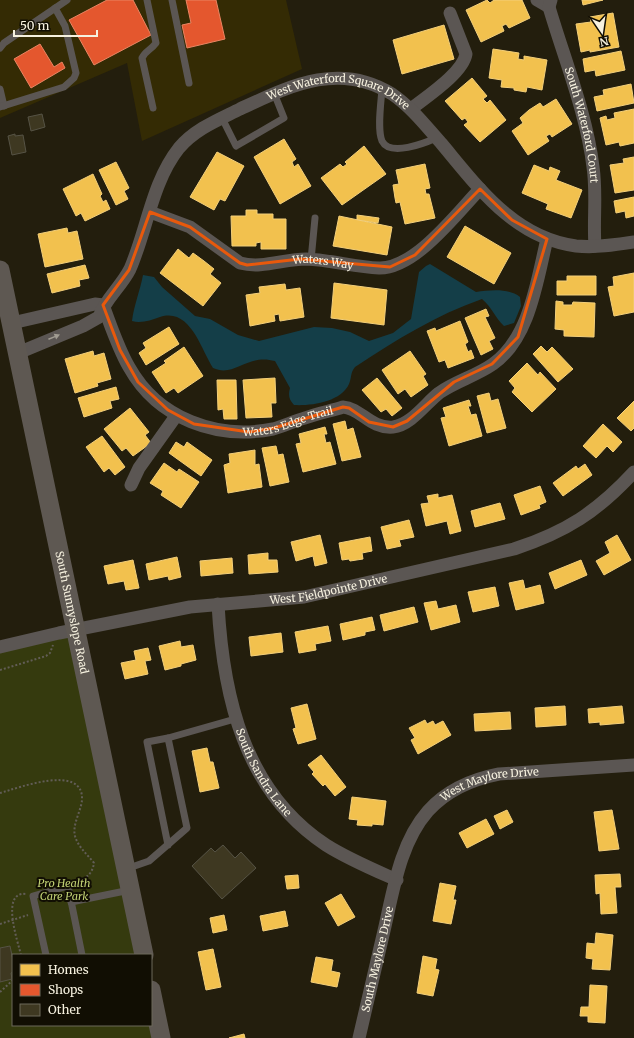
<svg xmlns="http://www.w3.org/2000/svg" width="634" height="1038" viewBox="0 0 634 1038" font-family="Merriweather,serif">
<style>
.built{fill:#342b04}
.green{fill:#353a0e}
.water{fill:#143e48}
.homes{fill:#f2c14e;stroke:#f3cf7a}
.shops{fill:#e4572e;stroke:#e98563}
.building{fill:#3e3821;stroke:#565345}
.lines{fill:none;stroke-linecap:round;stroke-linejoin:round}
.path{stroke:#625d56;stroke-width:2;stroke-dasharray:2 2;stroke-linecap:butt}
.lane{stroke:#5b5653;stroke-width:7}
.street{stroke:#5b5653;stroke-width:13}
.secondary{stroke:#5e5852;stroke-width:19}
.oneway{fill:#a19c92}
.marked{fill:none;stroke:#e8590c;stroke-width:3;stroke-linejoin:round}
.labels{text-anchor:middle;dominant-baseline:central;stroke-width:4;stroke-linejoin:round;paint-order:stroke}
.street-label{font-size:11px;fill:#f6f1df;stroke:#110e03}
.park-label{font-size:11px;font-style:italic;fill:#c2d274;stroke:#110e03}
</style>
<rect width="100%" height="100%" fill="#231e0d"/>
<polygon class="built" points="0,0 286,0 302,69 142,141 127,63 0,118"/>
<polygon class="green" points="76,631 144,955 13,955 13,1025 151,1025 161,1038 0,1038 0,647"/>
<path class="water" d="M430,264L476,292C490,290 509,288 520,297L521,306L514,323L504,326C495,318 492,307 482,299C436,315 396,340 355,367C350,373 352,377 349,384C341,402 311,406 294,405C289,400 288,395 290,388L275,361C247,353 235,378 213,368C201,349 190,307 160,317C151,320 141,324 132,321C134,305 140,291 143,275L154,277L162,287L195,316L210,319L238,335L259,341L314,327L332,328L350,332L369,341L393,333L411,319L419,272L426,266Z"/>
<g class="homes">
<polygon points="487,0 490,3 494,0 522,0 530,18 509,28 506,24 502,26 504,31 481,42 466,10"/>
<polygon points="582,0 603,0 583,5"/>
<polygon points="613,13 619,47 590,52 590,50 581,52 576,24 591,22 590,17"/>
<polygon points="444,25 454,59 402,74 393,40"/>
<polygon points="493,49 519,53 518,59 524,60 524,56 547,60 542,90 527,87 526,92 514,90 514,88 501,87 502,80 489,78"/>
<polygon points="621,51 625,70 596,76 595,70 585,72 583,59"/>
<polygon points="472,78 487,96 483,99 487,103 490,100 506,120 480,142 464,125 468,122 465,118 462,120 445,101"/>
<polygon points="631,84 634,103 597,111 594,97 604,95 603,90"/>
<polygon points="556,99 572,124 552,137 550,134 546,136 549,141 528,155 512,131 523,123 520,118 529,110 540,103 543,107"/>
<polygon points="634,109 634,143 620,146 619,142 606,145 600,118 606,116 607,120 615,118 614,113"/>
<polygon points="284,139 296,159 292,162 294,167 298,164 311,186 280,204 254,157"/>
<polygon points="364,146 386,174 342,205 321,178 340,164 343,167 347,164 345,162"/>
<polygon points="217,152 244,166 225,201 220,199 214,210 190,197"/>
<polygon points="634,157 634,190 615,193 610,165 624,163 623,159"/>
<polygon points="116,162 129,188 124,191 128,199 116,205 99,170"/>
<polygon points="425,164 430,188 425,189 426,194 429,194 435,218 405,224 400,202 396,203 395,198 393,185 399,184 396,170"/>
<polygon points="534,165 549,171 550,167 560,171 556,180 582,190 571,218 546,209 548,204 522,193"/>
<polygon points="93,174 102,194 100,196 103,202 106,200 110,209 85,221 81,213 76,216 63,189"/>
<polygon points="634,197 634,216 626,218 625,211 616,213 614,201"/>
<polygon points="246,210 257,210 257,214 273,214 273,219 286,219 286,249 261,249 261,242 256,243 256,246 232,246 231,216 246,216"/>
<polygon points="357,215 379,218 378,223 357,220"/>
<polygon points="339,216 392,227 387,255 333,246"/>
<polygon points="465,226 511,253 494,284 447,257"/>
<polygon points="67,228 68,233 77,231 83,259 45,267 38,234"/>
<polygon points="178,249 189,258 193,253 204,261 214,269 210,274 221,283 203,306 160,273"/>
<polygon points="85,265 89,278 79,280 80,286 52,293 47,274"/>
<polygon points="634,273 634,312 614,316 608,287 614,286 613,277"/>
<polygon points="567,276 596,276 596,295 557,295 557,281 567,281"/>
<polygon points="334,283 387,290 384,325 331,318"/>
<polygon points="285,284 286,290 300,288 304,317 280,321 279,314 274,315 275,321 250,326 246,295 260,293 259,287"/>
<polygon points="556,301 563,302 563,305 572,305 573,302 595,303 594,337 564,336 564,330 555,329"/>
<polygon points="486,309 489,316 485,317 495,338 489,341 493,349 481,355 465,318"/>
<polygon points="460,321 468,342 465,344 468,352 471,350 474,358 448,368 445,360 439,362 427,331 435,328 436,331"/>
<polygon points="169,327 179,344 146,365 139,353 146,348 143,343"/>
<polygon points="541,346 547,352 552,347 573,369 558,382 533,354"/>
<polygon points="184,347 203,376 178,393 174,388 166,393 152,372 166,363 164,361"/>
<polygon points="93,351 94,356 104,353 111,379 97,383 98,386 75,393 65,359"/>
<polygon points="410,351 426,374 423,376 428,385 411,397 405,389 398,394 382,370"/>
<polygon points="527,363 538,375 540,372 556,389 532,412 512,392 515,388 509,381"/>
<polygon points="275,378 276,403 271,403 272,417 246,418 243,380"/>
<polygon points="377,378 402,408 392,416 386,409 381,412 362,390"/>
<polygon points="217,380 236,380 237,419 224,419 223,409 218,410"/>
<polygon points="116,387 119,399 110,401 112,408 84,417 78,398"/>
<polygon points="489,393 491,401 498,399 506,428 487,433 477,396"/>
<polygon points="469,400 471,406 468,406 471,415 476,414 482,436 449,446 441,418 446,417 443,408"/>
<polygon points="634,401 634,428 631,431 617,418"/>
<polygon points="130,408 149,432 145,435 151,443 133,456 126,448 122,451 104,429"/>
<polygon points="345,421 347,430 353,428 361,457 342,461 333,424"/>
<polygon points="603,424 622,442 613,452 607,446 596,458 583,446"/>
<polygon points="325,427 327,434 324,434 326,443 330,442 336,464 303,472 296,444 301,443 299,434"/>
<polygon points="102,436 125,467 115,475 109,468 104,472 86,447"/>
<polygon points="176,442 184,447 187,442 212,460 201,476 169,453"/>
<polygon points="276,446 278,455 283,454 289,482 270,486 262,448"/>
<polygon points="255,450 255,465 259,464 262,487 228,493 224,465 230,463 229,454"/>
<polygon points="164,463 177,472 179,469 199,482 181,508 161,495 163,491 150,483"/>
<polygon points="585,464 592,475 563,496 553,483 576,466 578,469"/>
<polygon points="540,486 546,502 539,505 540,508 521,515 514,495"/>
<polygon points="438,494 438,498 452,495 461,531 450,534 447,521 426,526 421,504 429,503 427,496"/>
<polygon points="500,503 505,519 475,527 471,511"/>
<polygon points="409,520 414,537 399,540 401,546 387,549 381,527"/>
<polygon points="320,535 327,563 315,566 313,556 296,561 291,542"/>
<polygon points="617,535 631,560 604,575 596,561 610,553 605,542"/>
<polygon points="370,537 372,551 362,553 363,559 350,561 349,559 342,560 339,543"/>
<polygon points="268,553 268,560 277,560 278,572 249,574 248,555"/>
<polygon points="177,557 181,577 169,580 168,576 149,580 146,564"/>
<polygon points="232,558 233,573 201,576 200,561"/>
<polygon points="133,560 139,588 126,590 124,581 108,584 104,566"/>
<polygon points="581,560 587,575 555,589 549,573"/>
<polygon points="523,580 525,589 540,585 544,603 516,610 509,583"/>
<polygon points="495,587 499,606 473,612 468,592"/>
<polygon points="436,601 438,609 456,605 460,622 431,630 424,603"/>
<polygon points="414,607 418,622 384,631 380,615"/>
<polygon points="372,617 375,630 365,632 365,635 343,640 340,624"/>
<polygon points="328,626 331,641 315,644 316,650 299,653 295,632"/>
<polygon points="281,633 283,652 251,656 249,637"/>
<polygon points="180,641 181,647 193,645 196,660 181,664 181,666 165,670 159,646"/>
<polygon points="148,648 151,660 145,661 148,674 125,679 121,663 136,660 134,651"/>
<polygon points="307,704 316,739 298,744 293,729 296,728 291,708"/>
<polygon points="565,706 566,725 536,727 535,708"/>
<polygon points="622,706 624,723 600,725 600,722 589,723 588,709"/>
<polygon points="510,712 511,729 475,731 474,714"/>
<polygon points="425,720 427,724 433,721 435,725 443,721 451,735 418,754 411,740 415,738 409,728"/>
<polygon points="207,748 210,762 213,762 219,788 200,792 192,751"/>
<polygon points="321,755 346,787 335,796 325,784 323,786 312,774 314,772 308,765"/>
<polygon points="352,797 386,801 383,825 372,824 372,826 357,825 358,820 349,819"/>
<polygon points="507,810 513,822 500,829 494,816"/>
<polygon points="612,810 619,849 599,851 594,812"/>
<polygon points="486,819 494,834 467,848 459,833"/>
<polygon points="620,874 621,887 615,887 617,913 601,914 600,893 596,894 595,875"/>
<polygon points="298,875 299,888 287,889 285,876"/>
<polygon points="440,883 456,886 453,900 456,900 451,924 433,921"/>
<polygon points="341,894 355,917 338,926 325,903"/>
<polygon points="285,911 288,926 263,931 260,916"/>
<polygon points="224,915 227,930 213,933 210,918"/>
<polygon points="596,933 613,935 610,970 592,969 593,959 586,958 587,943 595,944"/>
<polygon points="213,949 221,987 206,990 198,952"/>
<polygon points="423,956 437,959 435,969 439,970 433,996 417,993"/>
<polygon points="316,957 333,960 331,971 340,973 337,987 311,982"/>
<polygon points="590,985 607,986 605,1023 588,1022 588,1016 580,1016 581,1007 589,1007"/>
<polygon points="244,1034 245,1038 229,1038"/>
</g>
<g class="shops">
<polygon points="107,0 133,0 151,35 94,65 69,20"/>
<polygon points="186,0 216,0 225,39 187,48 182,25 191,23"/>
<polygon points="40,44 54,67 62,62 65,68 31,88 14,59"/>
</g>
<g class="building">
<polygon points="42,114 45,127 31,131 28,117"/>
<polygon points="15,134 15,136 23,135 26,152 12,155 8,136"/>
<polygon points="223,845 235,858 241,852 256,868 222,899 192,866 211,848 215,852"/>
<polygon points="10,946 13,960 13,972 11,973 12,979 0,982 0,948"/>
</g>
<g class="lines">
<g class="path">
<polyline points="0,670 46,656 50,653 53,645"/>
<path d="M0,793C18,788 84,763 82,800C81,811 72,825 75,836C78,847 87,854 94,863C92,875 86,878 76,882"/>
<polyline points="0,924 28,915"/>
<path d="M21,955C18,942 0,891 26,894"/>
<polyline points="0,992 13,980"/>
<polyline points="63,1026 63,1025"/>
</g>
<g class="lane">
<path d="M147,0L156,43C151,50 145,51 142,58L153,108"/>
<polyline points="172,0 189,83"/>
<polyline points="0,48 4,43 67,0"/>
<polyline points="0,89 4,106"/>
<path d="M382,89C381,103 377,129 382,141C390,157 425,143 436,138"/>
<polyline points="0,107 64,87 74,78 76,73 65,26 55,8"/>
<polyline points="222,118 236,146 284,118 274,93"/>
<polyline points="311,260 315,218"/>
<polyline points="168,738 235,719"/>
<polyline points="126,869 149,861 187,828 168,738 147,742 168,845"/>
<polyline points="71,902 130,890"/>
<polyline points="46,955 33,896 68,886 82,955"/>
</g>
<g class="street">
<polyline points="537,0 549,7"/>
<path id="s1" d="M551,0L549,7C564,58 587,115 593,167C597,193 593,220 595,246"/>
<path d="M411,109C426,97 463,73 466,54L450,13"/>
<path id="s2" d="M150,212L190,227L240,263C262,269 284,259 306,259C331,260 355,267 379,268C415,269 457,213 480,189"/>
<path id="s3" d="M103,305C111,326 118,348 129,367C158,419 217,440 273,429C284,426 294,421 305,418C318,413 331,411 343,407C361,408 370,429 393,427C411,425 426,403 439,393C456,381 476,376 493,364C530,338 537,280 547,239"/>
<polyline points="12,323 95,304 103,305"/>
<path id="s4" d="M18,353L83,326L99,317C105,299 121,287 130,269C147,230 152,182 179,148C195,129 218,120 240,109C290,86 339,61 392,94C411,107 425,125 441,143C478,187 514,238 576,246C595,248 615,245 634,242"/>
<polyline points="131,485 139,468 176,416"/>
<path id="s5" d="M218,604C223,696 244,791 326,845C348,859 372,869 397,880"/>
<path id="s6" d="M0,647L59,633L190,607L304,597L514,549C566,532 597,512 634,472"/>
<path id="s7" d="M359,1038C367,1004 375,969 383,935C393,893 399,844 428,811C447,790 473,779 499,774L634,765"/>
</g>
<g class="secondary">
<path id="s8" d="M0,270L144,955"/>
<polyline points="151,990 161,1038"/>
</g>
</g>
<defs><path id="oneway-solid" d="M-6-.8H1V-3.2L6.5 0L1 3.2V.8H-6Z"/></defs>
<use class="oneway" href="#oneway-solid" transform="translate(54 337) rotate(-22)"/>
<path class="marked" d="M480,189L512,220L547,239L518,337L492,364L454,382L407,421L393,427L369,422L349,408L343,407L274,428L249,432L194,424L168,410L138,382L120,350L103,305L129,270L150,212L190,227L240,263L247,265L300,259L390,267L415,255Z"/>
<g class="labels">
<g class="street-label">
<text stroke="none"><textPath href="#s4" startOffset="456">West Waterford Square Drive</textPath></text>
<text stroke="none"><textPath href="#s1" startOffset="130">South Waterford Court</textPath></text>
<text stroke="none"><textPath href="#s2" startOffset="188">Waters Way</textPath></text>
<text stroke="none"><textPath href="#s3" startOffset="251">Waters Edge Trail</textPath></text>
<text stroke="none"><textPath href="#s6" startOffset="334">West Fieldpointe Drive</textPath></text>
<text stroke="none"><textPath href="#s8" startOffset="350">South Sunnyslope Road</textPath></text>
<text stroke="none"><textPath href="#s5" startOffset="177">South Sandra Lane</textPath></text>
<text stroke="none"><textPath href="#s7" startOffset="309">West Maylore Drive</textPath></text>
<text stroke="none"><textPath href="#s7" startOffset="81">South Maylore Drive</textPath></text>
</g>
<g class="park-label">
<text x="64" y="883">Pro Health<tspan x="64" dy="13">Care Park</tspan></text>
</g>
</g>
<rect x="12" y="954" width="140" height="72" fill="#110e03" stroke="#6d695b"/>
<rect x="20" y="964" width="20" height="12" fill="#f2c14e" stroke="#6d695b"/>
<text x="48" y="974" font-size="12" fill="#f6f1df">Homes</text>
<rect x="20" y="984" width="20" height="12" fill="#e4572e" stroke="#6d695b"/>
<text x="48" y="994" font-size="12" fill="#f6f1df">Shops</text>
<rect x="20" y="1004" width="20" height="12" fill="#3e3821" stroke="#6d695b"/>
<text x="48" y="1014" font-size="12" fill="#f6f1df">Other</text>
<g transform="translate(602 32) rotate(167)" stroke="#110e03" stroke-width="3" paint-order="stroke">
<path d="M0-3L7 15L0 10L-7 15Z" fill="#f6f1df"/>
<text y="-6" font-size="11" font-weight="bold" text-anchor="middle" fill="#f6f1df">N</text>
</g>
<path d="M14 30v6h83v-6" fill="none" stroke="#f6f1df" stroke-width="2"/>
<text x="20" y="30" font-size="12" fill="#f6f1df" stroke="#110e03" stroke-width="3" paint-order="stroke">50 m</text>
</svg>
